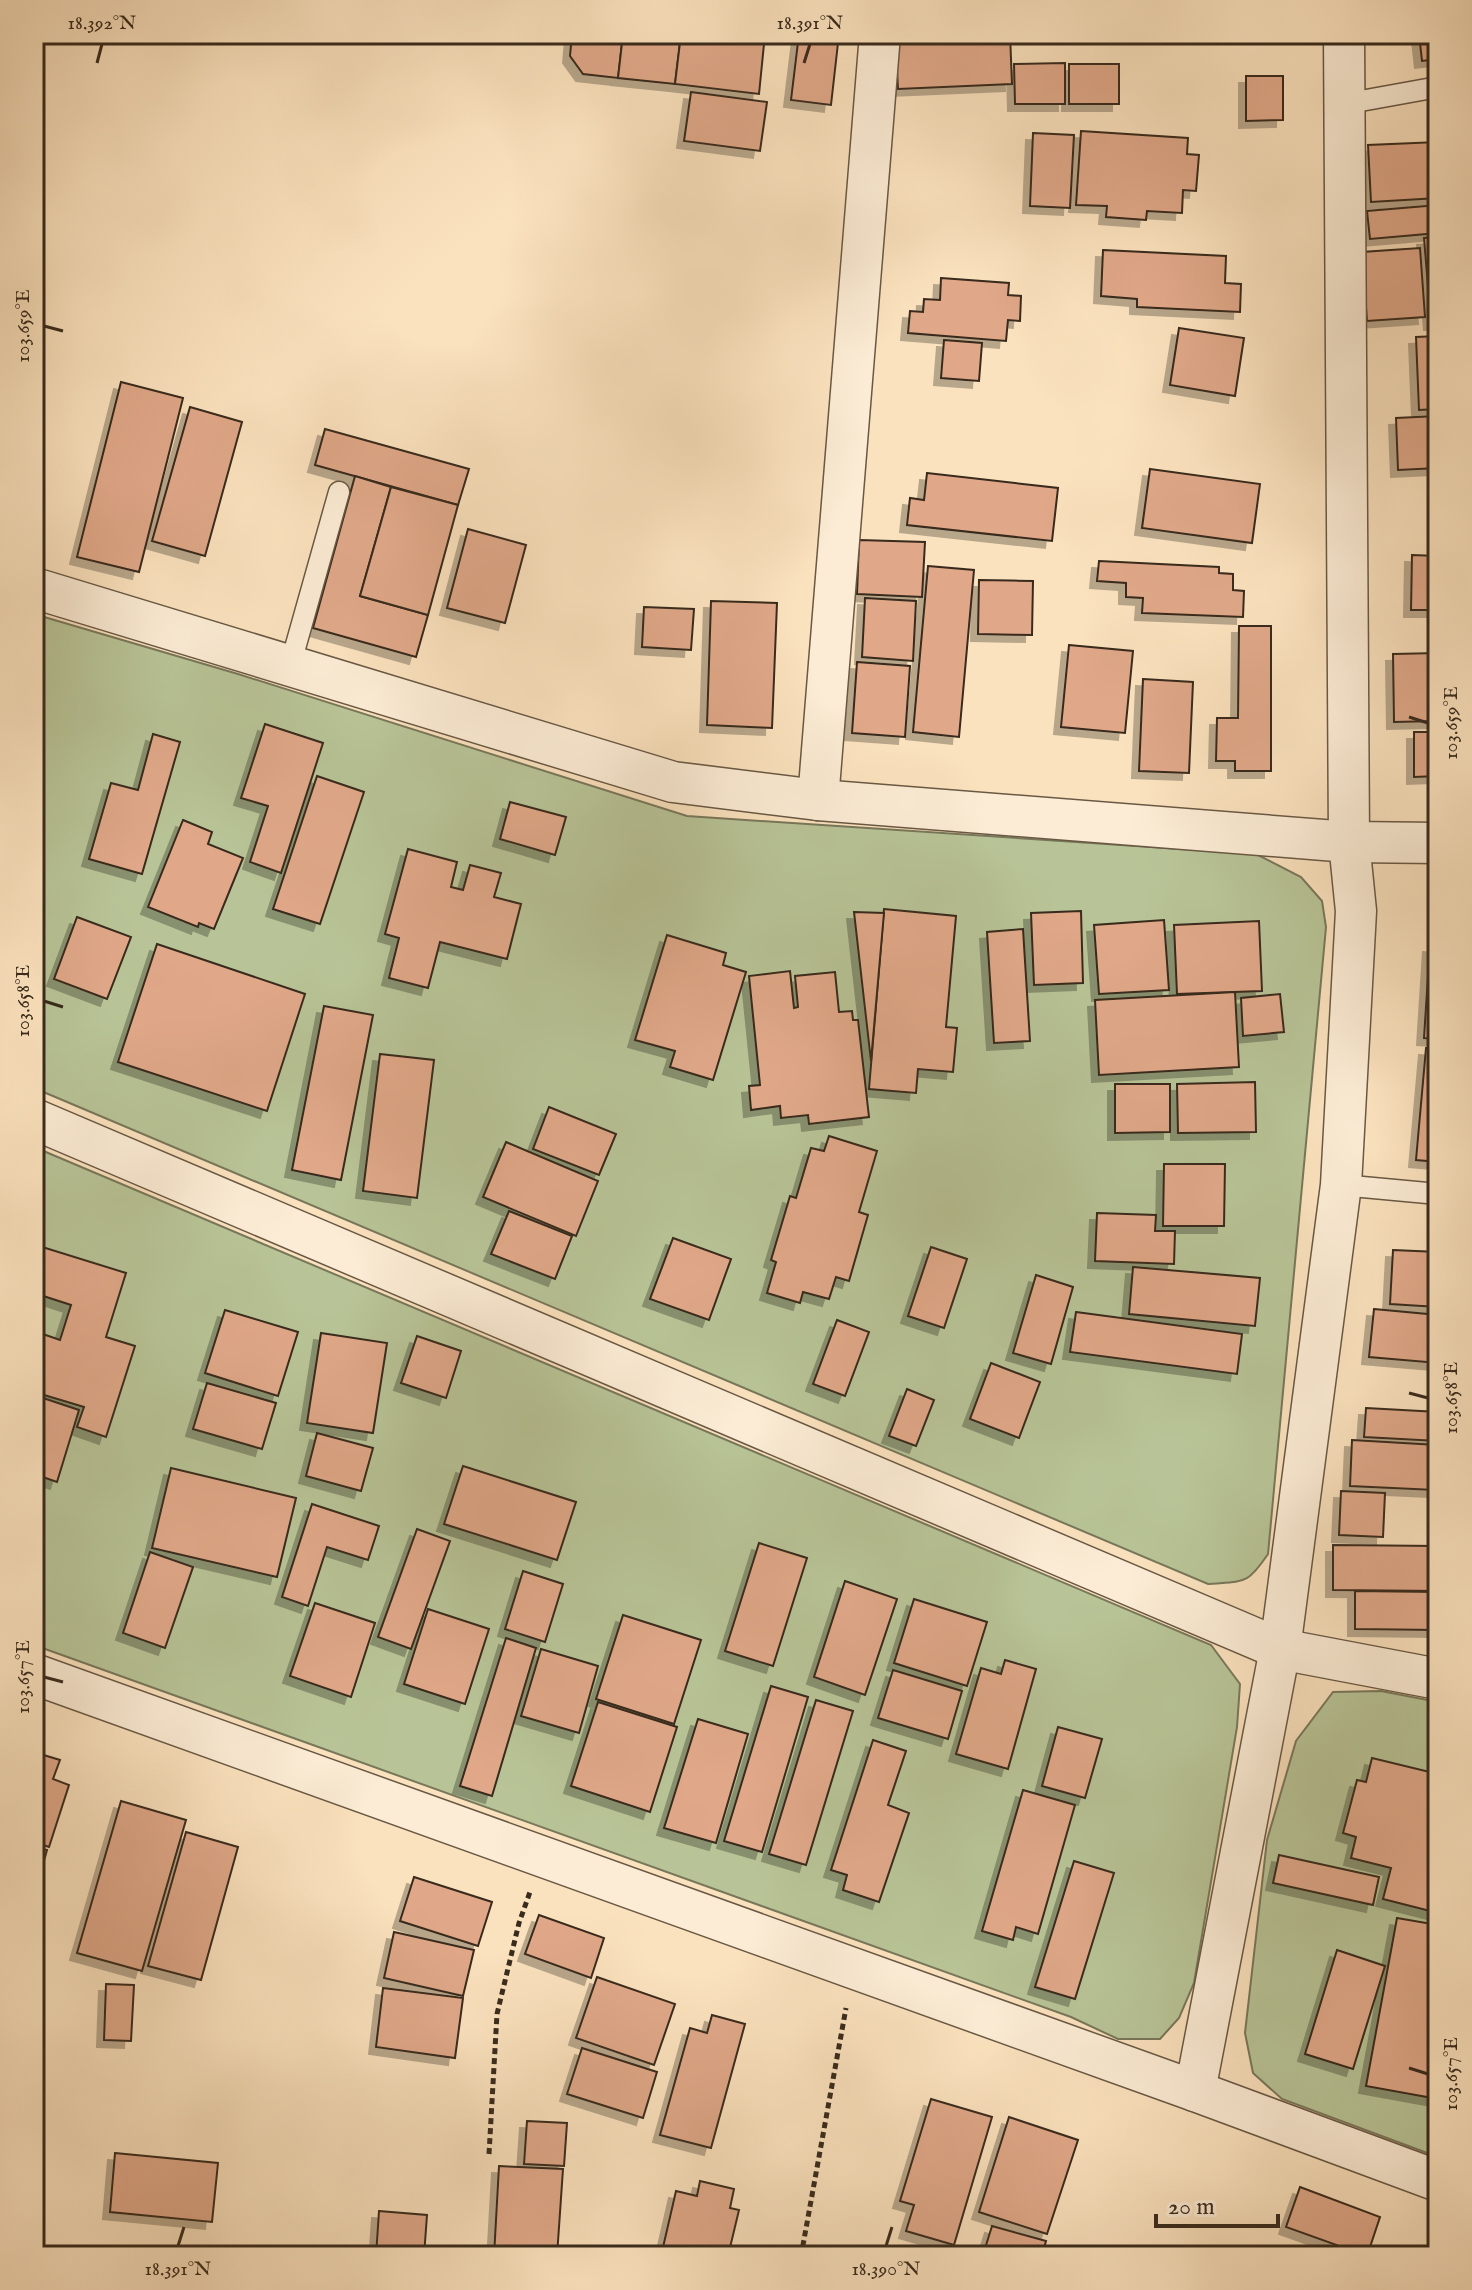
<svg xmlns="http://www.w3.org/2000/svg" width="1472" height="2290" viewBox="0 0 1472 2290" font-family="'IM FELL English',serif">
<style>
.green{fill:#b8c497;stroke:#78775a;stroke-width:2}
.building{fill:#e0a889;stroke:#382a1c;stroke-width:2;filter:url(#shadow)}
.lines{fill:none;stroke-linecap:round;stroke-linejoin:round}
.lane-casing{stroke:#695844;stroke-width:23}
.street-casing{stroke:#695844;stroke-width:43}
.path{stroke:#382a1c;stroke-width:5;stroke-dasharray:6 4;stroke-linecap:butt}
.lane{stroke:#fcecd5;stroke-width:20}
.street{stroke:#fcecd5;stroke-width:40}
.ticks{fill:none;stroke:#382a1c;stroke-width:3}
.neatline{fill:none;stroke:#382a1c;stroke-width:3}
.ticks-label{font-size:20px;text-anchor:middle;fill:#382a1c}
</style>
<defs>
<filter id="shadow"><feDropShadow dx="-7" dy="7" stdDeviation="0" flood-color="#0004"/></filter>
</defs>
<rect width="100%" height="100%" fill="#fbe2be"/>
<filter id="stains"><feTurbulence type="fractalNoise" baseFrequency=".0025" numOctaves="4"/><feColorMatrix values="0 0 0 0 .2 0 0 0 0 .09 0 0 0 0 .02 0 0 0 .5 -.17"/></filter>
<radialGradient id="worn" r=".72"><stop offset=".6" stop-color="#630" stop-opacity="0"/><stop offset="1" stop-color="#630" stop-opacity=".3"/></radialGradient>
<g class="green">
<path d="M34,614L238,674L687,816L1256,854L1301,877L1322,901L1326,927L1268,1554C1247,1585 1245,1581 1208,1584L34,1088Z"/>
<polygon points="34,1147 1211,1645 1240,1684 1237,1727 1194,1983 1179,2018 1160,2039 1118,2039 1071,2017 34,1645"/>
<polygon points="1381,1691 1438,1702 1438,2157 1282,2099 1253,2073 1245,2033 1267,1840 1296,1741 1333,1692"/>
</g>
<g class="building">
<polygon points="572,34 623,34 618,78 583,74 570,56"/>
<polygon points="623,34 681,34 675,84 618,78"/>
<polygon points="681,34 765,34 759,94 675,84"/>
<polygon points="799,34 839,34 831,105 791,100"/>
<polygon points="895,34 1010,34 1012,84 898,89"/>
<polygon points="1419,34 1438,34 1438,59 1422,61"/>
<polygon points="1065,63 1065,104 1015,104 1014,64"/>
<rect x="1069" y="64" width="50" height="40"/>
<polygon points="1246,76 1283,76 1283,120 1246,121"/>
<polygon points="691,92 767,102 760,151 684,141"/>
<polygon points="1081,131 1188,138 1187,154 1199,155 1196,191 1183,190 1182,213 1147,211 1146,220 1106,217 1107,206 1076,205"/>
<polygon points="1033,133 1074,135 1070,208 1030,206"/>
<polygon points="1438,142 1438,198 1371,202 1368,145"/>
<polygon points="1438,205 1438,233 1370,239 1367,211"/>
<polygon points="1438,237 1438,323 1431,323 1424,238"/>
<polygon points="1420,248 1425,317 1367,321 1362,252"/>
<polygon points="1103,250 1226,256 1225,283 1241,284 1240,312 1137,307 1137,299 1101,296"/>
<polygon points="941,278 1009,283 1008,295 1021,296 1020,321 1008,320 1006,341 908,333 910,311 923,312 924,299 940,300"/>
<polygon points="1179,328 1244,338 1235,396 1170,385"/>
<polygon points="1438,336 1438,409 1419,410 1416,337"/>
<polygon points="944,340 982,343 979,381 941,378"/>
<polygon points="121,382 183,398 139,572 77,557"/>
<polygon points="190,407 242,422 205,556 152,541"/>
<polygon points="1438,416 1438,468 1398,470 1396,418"/>
<polygon points="325,429 469,469 458,505 315,465"/>
<polygon points="1150,469 1260,484 1252,543 1142,528"/>
<polygon points="927,473 1058,488 1052,541 907,525 910,498 924,500"/>
<polygon points="355,476 391,487 360,596 428,615 416,657 313,628"/>
<polygon points="391,487 458,505 428,615 360,596"/>
<polygon points="468,529 526,545 505,623 447,608"/>
<polygon points="859,540 925,542 922,597 857,594"/>
<polygon points="1412,555 1438,556 1438,610 1411,610"/>
<polygon points="1099,561 1219,567 1219,573 1233,574 1233,590 1244,591 1243,617 1142,613 1143,598 1126,597 1126,583 1097,581"/>
<polygon points="928,566 974,570 959,737 913,732"/>
<polygon points="979,580 1033,581 1032,635 978,634"/>
<polygon points="865,598 916,601 913,661 862,657"/>
<polygon points="711,601 777,603 772,728 707,725"/>
<polygon points="644,607 694,609 691,650 642,647"/>
<polygon points="1239,626 1271,626 1271,771 1235,771 1235,761 1216,761 1217,718 1238,718"/>
<polygon points="1069,645 1133,651 1125,733 1061,727"/>
<polygon points="1438,653 1438,721 1394,722 1393,654"/>
<polygon points="857,662 910,666 905,737 852,733"/>
<polygon points="1143,679 1193,682 1189,773 1139,771"/>
<polygon points="265,724 323,743 281,873 250,862 268,806 241,798"/>
<polygon points="1414,732 1438,732 1438,776 1414,777"/>
<polygon points="153,734 180,742 142,874 89,859 111,783 138,790"/>
<polygon points="317,776 364,792 320,924 273,909"/>
<polygon points="510,802 566,817 555,855 500,839"/>
<polygon points="183,820 212,832 208,844 243,858 214,929 199,923 198,927 148,907"/>
<polygon points="408,849 457,862 451,887 463,890 470,865 501,873 494,897 521,904 507,959 440,942 428,988 389,978 399,938 385,934"/>
<polygon points="884,909 956,916 946,1027 957,1028 953,1072 918,1069 916,1093 869,1089"/>
<polygon points="1081,911 1083,983 1034,985 1031,913"/>
<polygon points="854,912 884,913 871,1061"/>
<polygon points="77,917 131,937 107,999 54,979"/>
<polygon points="1164,920 1169,990 1099,994 1094,925"/>
<polygon points="1259,921 1262,991 1177,994 1174,925"/>
<polygon points="1023,929 1030,1041 994,1043 987,932"/>
<polygon points="667,935 726,953 723,965 746,972 713,1080 670,1067 675,1051 635,1040"/>
<polygon points="157,944 305,994 267,1111 118,1062"/>
<polygon points="1430,945 1438,946 1438,1039 1424,1038"/>
<polygon points="790,971 794,1008 798,1007 795,976 835,972 839,1012 852,1011 853,1020 858,1020 869,1117 809,1124 808,1115 781,1118 780,1106 751,1110 749,1086 760,1085 749,976"/>
<polygon points="1235,992 1239,1067 1099,1075 1095,1000"/>
<polygon points="1280,994 1284,1032 1243,1036 1241,998"/>
<polygon points="324,1006 373,1015 341,1180 292,1170"/>
<polygon points="1426,1048 1438,1049 1438,1162 1416,1160"/>
<polygon points="380,1054 434,1060 417,1198 363,1191"/>
<polygon points="1255,1082 1256,1132 1178,1133 1177,1084"/>
<polygon points="1115,1084 1170,1084 1170,1132 1115,1133"/>
<polygon points="549,1107 616,1134 599,1175 533,1149"/>
<polygon points="829,1136 877,1151 859,1212 868,1215 849,1281 836,1277 829,1299 803,1292 800,1303 767,1293 776,1262 771,1260 790,1196 796,1198 811,1148 824,1151"/>
<polygon points="506,1142 598,1181 576,1236 483,1197"/>
<polygon points="1164,1164 1225,1164 1224,1226 1163,1226"/>
<polygon points="509,1211 572,1236 555,1279 491,1254"/>
<polygon points="1097,1213 1156,1215 1155,1231 1175,1231 1174,1264 1095,1261"/>
<polygon points="673,1238 731,1259 709,1320 650,1299"/>
<polygon points="39,1246 126,1273 106,1337 135,1346 106,1437 77,1427 84,1407 34,1392 34,1331 60,1340 71,1305 34,1293 34,1262"/>
<polygon points="931,1247 967,1259 944,1328 908,1316"/>
<polygon points="1393,1250 1438,1252 1438,1307 1390,1304"/>
<polygon points="1133,1267 1260,1278 1255,1326 1129,1314"/>
<polygon points="1036,1275 1073,1287 1051,1364 1013,1353"/>
<polygon points="1374,1309 1438,1315 1438,1363 1369,1357"/>
<polygon points="225,1310 298,1332 278,1396 205,1373"/>
<polygon points="1076,1312 1242,1334 1237,1374 1070,1352"/>
<polygon points="837,1320 869,1332 845,1396 813,1384"/>
<polygon points="321,1333 387,1343 373,1433 307,1423"/>
<polygon points="417,1336 461,1351 446,1398 401,1383"/>
<polygon points="991,1363 1040,1382 1019,1438 970,1419"/>
<polygon points="207,1383 276,1403 262,1449 193,1429"/>
<polygon points="907,1389 934,1400 916,1446 889,1436"/>
<polygon points="34,1395 79,1410 57,1482 34,1474"/>
<polygon points="1366,1408 1438,1412 1438,1441 1364,1437"/>
<polygon points="317,1433 373,1448 361,1491 306,1476"/>
<polygon points="1352,1440 1437,1445 1435,1490 1350,1486"/>
<polygon points="463,1466 576,1502 557,1560 444,1524"/>
<polygon points="171,1468 296,1498 277,1577 152,1548"/>
<polygon points="1341,1491 1385,1493 1383,1537 1339,1535"/>
<polygon points="312,1504 379,1526 368,1560 327,1547 308,1606 282,1597"/>
<polygon points="417,1529 450,1541 411,1649 378,1637"/>
<polygon points="759,1543 807,1558 773,1666 725,1651"/>
<polygon points="1333,1545 1438,1546 1438,1591 1333,1590"/>
<polygon points="150,1552 193,1567 165,1648 123,1633"/>
<polygon points="523,1571 563,1584 545,1642 505,1629"/>
<polygon points="845,1581 897,1599 865,1695 814,1677"/>
<polygon points="1355,1591 1438,1592 1438,1630 1355,1629"/>
<polygon points="914,1599 987,1622 967,1686 894,1663"/>
<polygon points="315,1603 375,1623 351,1697 290,1676"/>
<polygon points="428,1609 489,1629 465,1704 404,1684"/>
<polygon points="623,1615 701,1640 674,1724 596,1699"/>
<polygon points="506,1638 536,1648 492,1796 460,1786"/>
<polygon points="541,1649 598,1666 579,1733 521,1716"/>
<polygon points="1005,1660 1036,1669 1008,1769 956,1754 981,1668 1001,1674"/>
<polygon points="893,1670 962,1691 948,1739 878,1718"/>
<polygon points="771,1686 808,1697 762,1852 724,1841"/>
<polygon points="816,1700 853,1711 806,1865 769,1854"/>
<polygon points="598,1702 677,1727 650,1812 571,1786"/>
<polygon points="698,1719 748,1734 716,1843 664,1828"/>
<polygon points="1058,1727 1102,1739 1085,1798 1042,1786"/>
<polygon points="34,1736 42,1738 37,1753 60,1760 53,1779 69,1785 49,1847 34,1842"/>
<polygon points="873,1740 906,1751 888,1805 909,1813 879,1902 843,1890 847,1875 831,1870"/>
<polygon points="1372,1758 1438,1774 1438,1913 1383,1899 1391,1868 1351,1858 1356,1837 1343,1833 1357,1780 1366,1782"/>
<polygon points="1023,1790 1075,1805 1038,1934 1016,1927 1013,1940 982,1931"/>
<polygon points="121,1801 186,1820 142,1971 77,1953"/>
<polygon points="186,1832 238,1847 201,1980 148,1966"/>
<polygon points="34,1847 47,1850 34,1897"/>
<polygon points="1279,1855 1379,1877 1373,1905 1273,1883"/>
<polygon points="1074,1861 1114,1873 1075,1999 1035,1987"/>
<polygon points="414,1877 492,1902 478,1946 400,1921"/>
<polygon points="539,1915 604,1938 591,1978 525,1954"/>
<polygon points="1397,1918 1438,1925 1438,2099 1366,2086"/>
<polygon points="394,1932 474,1950 463,1996 384,1978"/>
<polygon points="1337,1950 1385,1966 1353,2069 1305,2054"/>
<polygon points="597,1977 675,2004 654,2065 576,2038"/>
<polygon points="106,1984 134,1985 131,2041 104,2040"/>
<polygon points="383,1988 463,1998 455,2058 376,2047"/>
<polygon points="712,2015 745,2024 711,2148 660,2135 690,2028 707,2033"/>
<polygon points="582,2048 657,2072 643,2118 567,2094"/>
<polygon points="931,2099 992,2117 954,2245 906,2231 914,2205 900,2201"/>
<polygon points="1009,2117 1078,2140 1047,2234 979,2212"/>
<polygon points="527,2121 567,2123 564,2166 524,2164"/>
<polygon points="115,2153 218,2163 212,2222 110,2212"/>
<polygon points="499,2166 563,2169 557,2256 494,2256"/>
<polygon points="700,2181 734,2189 730,2208 739,2210 728,2256 661,2256 676,2191 697,2196"/>
<polygon points="1300,2187 1380,2217 1367,2256 1286,2227"/>
<polygon points="379,2211 427,2215 424,2256 376,2256"/>
<polygon points="992,2226 1046,2241 1042,2256 983,2255"/>
</g>
<g class="lines">
<defs>
<g id="lane">
<polyline points="1344,104 1438,87"/>
<polyline points="290,666 339,492"/>
<polyline points="1341,1185 1438,1194"/>
</g>
<g id="street">
<polyline points="34,588 673,782 818,800 1349,842 1438,843"/>
<polyline points="818,800 880,34"/>
<polyline points="34,1119 1280,1649 1438,1679"/>
<polyline points="34,1674 1195,2091 1438,2181"/>
<polyline points="1195,2091 1280,1649 1341,1185 1356,911 1349,842 1344,34"/>
</g>
</defs>
<use href="#lane" class="lane-casing"/>
<use href="#street" class="street-casing"/>
<g class="path">
<polyline points="489,2154 497,2014 519,1923 530,1892"/>
<polyline points="801,2256 846,2008"/>
</g>
<use href="#lane" class="lane"/>
<use href="#street" class="street"/>
</g>
<path class="ticks" d="M97,63L102,44M804,63L810,44M44,326L63,331M1409,717L1428,723M44,1001L63,1007M1409,1393L1428,1398M44,1677L63,1682M1409,2068L1428,2074M178,2246L184,2227M886,2246L892,2227"/>
<rect width="1472" height="2290" fill="none" stroke="#fbe2be" stroke-width="88"/>
<path d="M1156 2214v12h122v-12" fill="none" stroke="#382a1c" stroke-width="4"/>
<text x="1168" y="2214" font-size="24" fill="#382a1c" stroke="#fcecd5" stroke-width="6" paint-order="stroke">20 m</text>
<rect x="44" y="44" width="1384" height="2202" class="neatline"/>
<g class="ticks-label">
<text x="102" y="29">18.392°N</text>
<text x="810" y="29">18.391°N</text>
<text transform="translate(22 326) rotate(-90)" y="7">103.659°E</text>
<text transform="translate(1450 723) rotate(-90)" y="7">103.659°E</text>
<text transform="translate(22 1001) rotate(-90)" y="7">103.658°E</text>
<text transform="translate(1450 1398) rotate(-90)" y="7">103.658°E</text>
<text transform="translate(22 1677) rotate(-90)" y="7">103.657°E</text>
<text transform="translate(1450 2074) rotate(-90)" y="7">103.657°E</text>
<text x="178" y="2275">18.391°N</text>
<text x="886" y="2275">18.390°N</text>
</g>
<rect width="100%" height="100%" filter="url(#stains)"/>
<rect width="100%" height="100%" fill="url(#worn)"/>
</svg>
